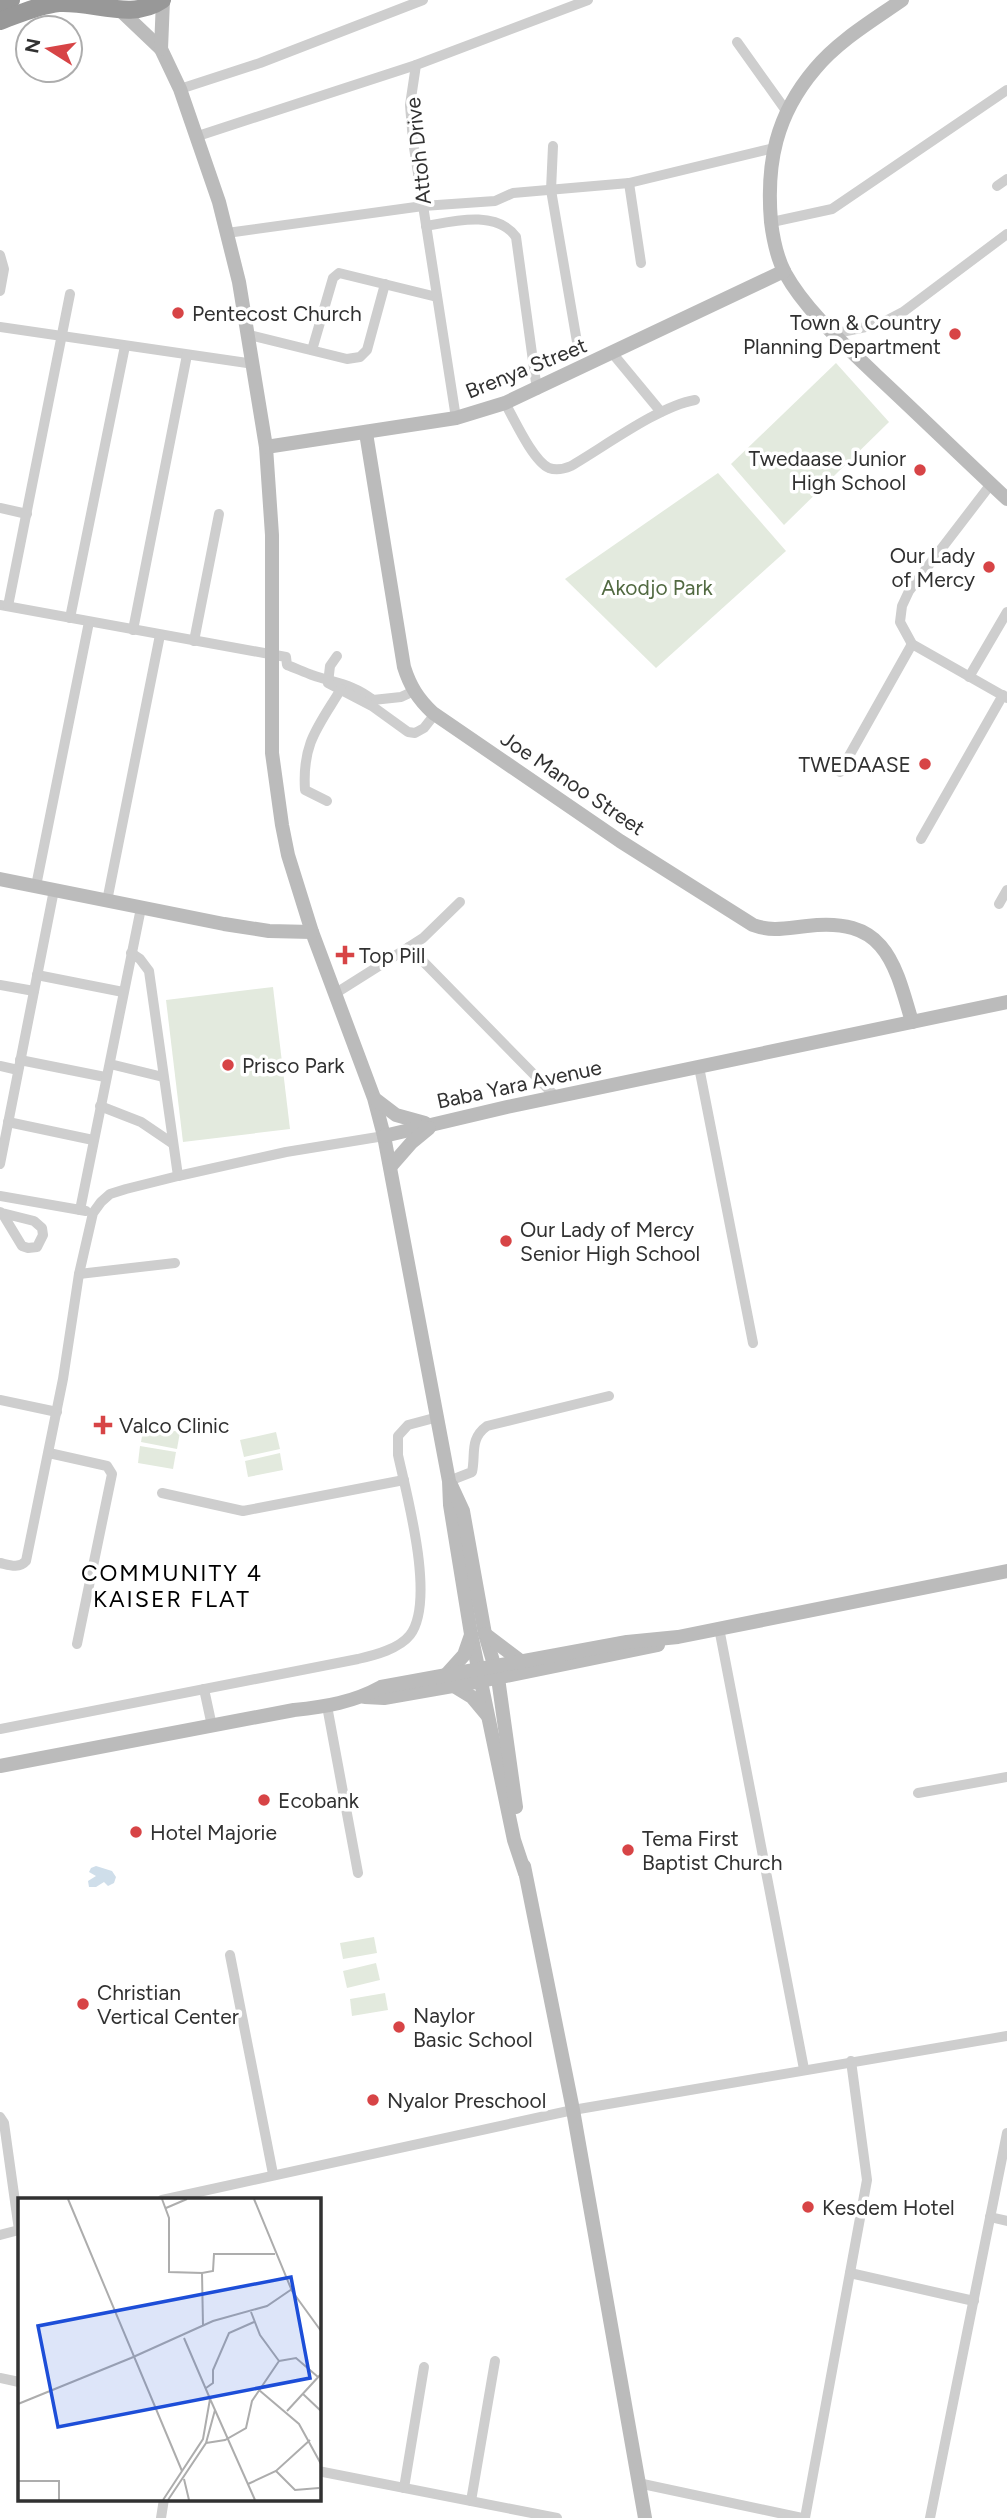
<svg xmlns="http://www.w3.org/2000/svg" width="1007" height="2518" viewBox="0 0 1007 2518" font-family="Figtree,sans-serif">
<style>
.green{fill:#e3eade}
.water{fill:#cfdeea}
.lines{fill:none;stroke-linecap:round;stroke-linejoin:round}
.street{stroke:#cecece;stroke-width:10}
.secondary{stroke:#bbb;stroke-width:14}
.highway{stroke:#989898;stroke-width:18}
.poi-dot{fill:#d74446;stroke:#fff;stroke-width:2.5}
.labels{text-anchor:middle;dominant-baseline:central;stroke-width:7;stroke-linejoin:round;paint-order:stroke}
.street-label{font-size:21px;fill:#313131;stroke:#fff}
.poi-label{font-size:21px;fill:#313131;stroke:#fff;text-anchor:start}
.park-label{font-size:21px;fill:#526a42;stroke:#fff}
.neighbourhood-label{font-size:23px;letter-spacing:2px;fill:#000;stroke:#fff}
.inset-road{fill:none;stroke:#adadad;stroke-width:2}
.view{fill:#1d4ed8;fill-opacity:0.15;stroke:#1d4ed8;stroke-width:3.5}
.inset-edge{fill:none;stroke:#313131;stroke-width:3.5}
</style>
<rect width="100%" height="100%" fill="#fff"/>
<g class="green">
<polygon points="836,363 889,422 784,525 731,464"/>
<polygon points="718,473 786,551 656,668 565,579"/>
<polygon points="273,987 290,1129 183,1142 166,1000"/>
<polygon points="144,1425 180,1432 177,1449 141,1442"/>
<polygon points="276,1432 280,1449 244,1457 240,1440"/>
<polygon points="140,1446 176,1452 173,1469 138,1463"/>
<polygon points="280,1453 283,1470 248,1477 245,1461"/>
<polygon points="374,1937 377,1953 343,1959 340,1943"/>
<polygon points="376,1963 380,1980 347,1988 343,1971"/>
<polygon points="385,1993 388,2010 352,2016 350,1999"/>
</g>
<polygon class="water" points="96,1866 112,1871 116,1877 114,1883 108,1886 104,1882 96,1887 89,1887 88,1881 96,1876 89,1872 91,1868"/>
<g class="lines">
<g class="street">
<polyline points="737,42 787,112"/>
<polyline points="180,89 260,63 423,0"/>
<polyline points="198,136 416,65"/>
<polyline points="553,146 551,190 577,342"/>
<polyline points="629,183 641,263"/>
<polyline points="997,186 1007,179"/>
<polyline points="772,222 832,209 1007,90"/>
<path d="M426,226C454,221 497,210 516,237L537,390"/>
<polyline points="227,233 423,206 495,201 513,193 629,183 774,148"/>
<polyline points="0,255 4,269 0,291"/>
<polyline points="0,327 254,364"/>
<polyline points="832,334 880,324 903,312 1007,234"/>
<polyline points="249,335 347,359 360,357 367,350 385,284"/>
<polyline points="312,350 333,278 339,273 437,297"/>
<polyline points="613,354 661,412"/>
<path d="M505,403C514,419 533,461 549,468C557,471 564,469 571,466C604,447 659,406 695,400"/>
<polyline points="456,418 413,141 410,105 416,65 588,0"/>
<polyline points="991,484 909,591 902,606 900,622 912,644 1007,698"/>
<polyline points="0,508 27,514"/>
<path d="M0,605L286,657L287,665C295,668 304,672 312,675C335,683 353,684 373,700L401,697L414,691"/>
<polyline points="8,606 70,294"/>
<polyline points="70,618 125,346"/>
<polyline points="133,630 187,355"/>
<polyline points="194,641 219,514"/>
<polyline points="337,656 330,666 328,683 372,706 408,732 415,733 424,728 435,714"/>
<polyline points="969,677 1007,612"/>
<polyline points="840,772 912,644"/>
<path d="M327,801L305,790C302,743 318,727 341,689"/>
<polyline points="921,839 1003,695"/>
<polyline points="36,886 89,622"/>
<polyline points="107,901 160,635"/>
<polyline points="460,902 423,938 409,947 556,1097"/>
<polyline points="999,904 1007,890"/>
<polyline points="131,953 140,959 149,971 178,1176"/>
<polyline points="37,975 123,992"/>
<polyline points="0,985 34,991"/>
<polyline points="336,993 409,947"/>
<polyline points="20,1060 105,1077"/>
<polyline points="110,1064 163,1077"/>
<polyline points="0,1066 18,1070"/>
<polyline points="699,1067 753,1343"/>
<polyline points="100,1106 141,1122 172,1143"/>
<polyline points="8,1122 93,1140"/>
<polyline points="0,1164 54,890"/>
<polyline points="0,1196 86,1211"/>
<polyline points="80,1210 141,908"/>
<polyline points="0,1212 2,1213 34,1221 42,1228 43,1235 37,1247 28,1248 22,1246 2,1213"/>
<polyline points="79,1274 175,1263"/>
<polyline points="0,1400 57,1412"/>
<polyline points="49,1453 107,1466 112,1474 77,1644"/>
<path d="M449,1481L472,1472C476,1454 469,1439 487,1426L609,1396"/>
<polyline points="162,1493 243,1511 404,1480"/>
<path d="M0,1563C9,1565 19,1569 26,1561L63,1379L79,1274L93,1213L101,1202L110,1194L126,1189L178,1176L286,1152L384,1136"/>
<polyline points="719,1628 804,2069"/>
<polyline points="204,1689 212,1726"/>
<polyline points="327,1706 358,1873"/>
<path d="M0,1729L358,1659C375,1655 399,1649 410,1635C436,1601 407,1496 398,1455V1436L408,1425L438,1417"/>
<polyline points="918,1793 1007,1777"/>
<polyline points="230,1955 273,2174"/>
<polyline points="0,2117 4,2123 19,2230"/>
<polyline points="162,2200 573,2110 1007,2036"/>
<polyline points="990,2217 1007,2221"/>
<polyline points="0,2235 19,2230"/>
<polyline points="850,2273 974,2301"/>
<polyline points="0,2378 19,2382"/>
<polyline points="318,2471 557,2518"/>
<polyline points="638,2483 802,2518"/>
<polyline points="404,2488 424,2367"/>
<polyline points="471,2501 495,2361"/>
<polyline points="161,2518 164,2499"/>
<polyline points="805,2518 867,2180 851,2061"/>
<polyline points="930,2518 1007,2133"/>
</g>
<g class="secondary">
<path d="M902,0C872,21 838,41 815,69C776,115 766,163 771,222C773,238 777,258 785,273C806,311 845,345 876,375C920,416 963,458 1007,499"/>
<polyline points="120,10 161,49 180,89 219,202 239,282 266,447 272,535 272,753 282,825 288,855 312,932 374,1098 384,1136 449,1481 450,1505 471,1634 514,1840 525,1873"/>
<polyline points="161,49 163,0"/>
<path d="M366,433L404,667C410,686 418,699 433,713L620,841L753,925C772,932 787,928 807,926C884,917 894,959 912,1022"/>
<polyline points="266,447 456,418 505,403 784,271"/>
<polyline points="0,879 224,924 269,931 312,932"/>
<polyline points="375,1099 396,1115 425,1123"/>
<polyline points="384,1136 507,1107 1007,1002"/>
<polyline points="391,1166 412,1142 429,1128"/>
<polyline points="451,1485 463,1511 485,1634 498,1678 516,1807"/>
<polyline points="485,1634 522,1662"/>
<polyline points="446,1675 464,1655 471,1635"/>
<polyline points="454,1686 472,1697 487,1715"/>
<polyline points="365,1697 384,1698 481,1681 658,1645"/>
<path d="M0,1766L294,1710C325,1707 354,1702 381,1687L627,1642L678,1637L1007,1571"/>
<polyline points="524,1866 573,2110 645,2518"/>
</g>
<g class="highway">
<polyline points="0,4 11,0"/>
<path d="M0,21C19,14 39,5 59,3C94,1 132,21 162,0"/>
</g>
</g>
<g class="poi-dot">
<circle cx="178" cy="313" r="7"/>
<circle cx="955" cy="334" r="7"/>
<circle cx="920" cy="470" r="7"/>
<circle cx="989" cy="567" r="7"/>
<circle cx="925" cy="764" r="7"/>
<path d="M341.5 944.5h7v7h7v7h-7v7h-7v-7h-7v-7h7z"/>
<circle cx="228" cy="1065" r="7"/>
<circle cx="506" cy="1241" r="7"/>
<path d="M99.5 1414.5h7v7h7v7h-7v7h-7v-7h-7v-7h7z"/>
<circle cx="264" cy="1800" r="7"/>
<circle cx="136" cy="1832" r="7"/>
<circle cx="628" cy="1850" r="7"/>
<circle cx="83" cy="2004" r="7"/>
<circle cx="399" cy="2027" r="7"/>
<circle cx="373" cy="2100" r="7"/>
<circle cx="808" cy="2207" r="7"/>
</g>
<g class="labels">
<g class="street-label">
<text transform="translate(418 151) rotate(-96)">Attoh Drive</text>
<text transform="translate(526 368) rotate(-22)">Brenya Street</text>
<text transform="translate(573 783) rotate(34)">Joe Manoo Street</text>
<text transform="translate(519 1084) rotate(-12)">Baba Yara Avenue</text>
</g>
<g class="poi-label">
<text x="192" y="313">Pentecost Church</text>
<text x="941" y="322" text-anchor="end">Town &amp; Country<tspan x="941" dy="24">Planning Department</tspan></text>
<text x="906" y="458" text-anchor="end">Twedaase Junior<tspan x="906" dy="24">High School</tspan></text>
<text x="975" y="555" text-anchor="end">Our Lady<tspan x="975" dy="24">of Mercy</tspan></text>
<text x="911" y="764" text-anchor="end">TWEDAASE</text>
<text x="359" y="955">Top Pill</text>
<text x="242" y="1065">Prisco Park</text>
<text x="520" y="1229">Our Lady of Mercy<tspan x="520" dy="24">Senior High School</tspan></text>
<text x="119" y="1425">Valco Clinic</text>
<text x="278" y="1800">Ecobank</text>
<text x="150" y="1832">Hotel Majorie</text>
<text x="642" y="1838">Tema First<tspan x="642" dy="24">Baptist Church</tspan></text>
<text x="97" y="1992">Christian<tspan x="97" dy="24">Vertical Center</tspan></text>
<text x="413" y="2015">Naylor<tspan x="413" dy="24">Basic School</tspan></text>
<text x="387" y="2100">Nyalor Preschool</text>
<text x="822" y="2207">Kesdem Hotel</text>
</g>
<g class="park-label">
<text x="657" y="587">Akodjo Park</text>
</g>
<g class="neighbourhood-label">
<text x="172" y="1573">COMMUNITY 4<tspan x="172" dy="26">KAISER FLAT</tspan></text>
</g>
</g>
<g transform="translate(18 2198)">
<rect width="303" height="303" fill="#fff"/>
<path class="inset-road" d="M50,1L164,273M144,1L151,20V74L184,75L185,128M236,1L274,93L303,133M148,10L169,1M184,75L195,73L196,56H257M233,114L242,137L261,163M166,140L193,203M113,160L195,123L249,108L274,91M261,163L278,160L300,179M188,190L195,185V172L211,135L236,124M241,192L281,226L303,266M285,196L303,213M193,203L237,302M0,206L113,160M269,213L303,176M188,245L207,242L228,230L234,203L261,163M258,273L277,292L301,290M166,281L171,302M0,283H41V302M230,286L258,273L292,242M145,302L185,241L192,201M150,302L188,245L197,212"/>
<path class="view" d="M273,79L292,180L40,229L20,128Z"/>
<rect width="303" height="303" class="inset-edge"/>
</g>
<g transform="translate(49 49) rotate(281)"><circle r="33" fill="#ffffff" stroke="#adadad" stroke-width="2"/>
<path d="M0-5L12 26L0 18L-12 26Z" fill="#d74446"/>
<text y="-10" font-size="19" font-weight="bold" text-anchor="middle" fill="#313131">N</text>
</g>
</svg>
